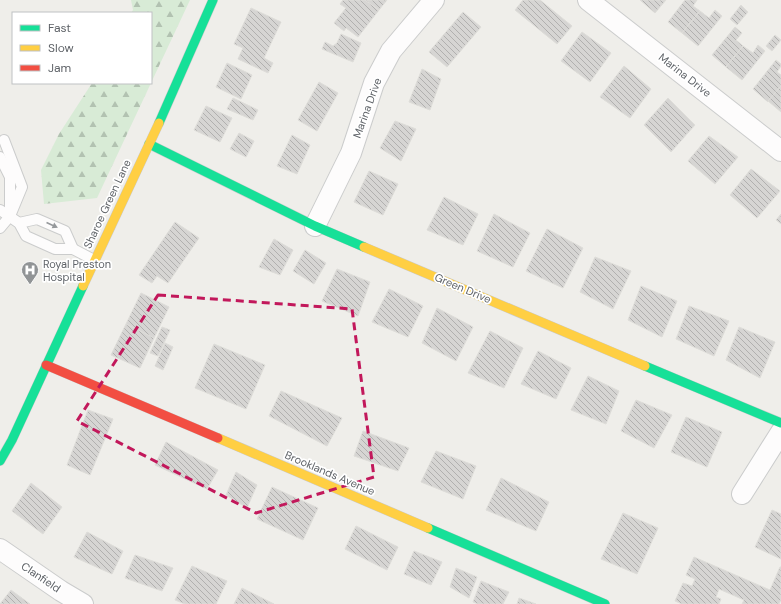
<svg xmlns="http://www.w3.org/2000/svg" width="781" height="604" viewBox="0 0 781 604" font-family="'DM Sans',sans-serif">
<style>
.forest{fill:url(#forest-firs)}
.building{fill:url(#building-back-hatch);stroke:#deddd9}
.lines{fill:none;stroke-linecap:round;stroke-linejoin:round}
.lane-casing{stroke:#cbcccc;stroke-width:12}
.street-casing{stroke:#cbcccc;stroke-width:22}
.fast-casing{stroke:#cacacb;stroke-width:10}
.slow-casing{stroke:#cacacb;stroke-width:10}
.jam-casing{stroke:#cacacb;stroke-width:10}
.lane{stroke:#fdfcfc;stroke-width:10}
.street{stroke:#fdfcfc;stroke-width:20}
.fast{stroke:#16e098;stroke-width:9}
.slow{stroke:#ffcf43;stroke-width:9}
.jam{stroke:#f24e42;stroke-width:9}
.oneway{fill:#96999c}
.marked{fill:none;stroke:#c2185b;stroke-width:3;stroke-dasharray:8 5;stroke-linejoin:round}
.labels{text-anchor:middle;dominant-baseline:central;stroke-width:3.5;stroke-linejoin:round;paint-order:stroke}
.street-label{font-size:11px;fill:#5f6368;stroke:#fff}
.poi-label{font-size:11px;fill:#5f6368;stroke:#fff;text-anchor:start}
</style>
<defs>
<pattern id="forest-firs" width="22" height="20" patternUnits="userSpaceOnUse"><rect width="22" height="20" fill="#d8ebd6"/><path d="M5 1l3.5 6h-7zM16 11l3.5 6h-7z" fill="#b2c2b1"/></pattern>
<pattern id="building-back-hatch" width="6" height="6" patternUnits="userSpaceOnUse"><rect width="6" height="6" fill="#d6d5d3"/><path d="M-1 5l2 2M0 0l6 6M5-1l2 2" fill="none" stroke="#b1b0af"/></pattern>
</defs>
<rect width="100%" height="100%" fill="#efeeea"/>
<g class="forest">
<polygon points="131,0 190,0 151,83 151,13 131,13 133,10"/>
<polygon points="92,83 151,83 97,198 44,204 41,170 59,134"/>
</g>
<g class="building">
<polygon points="343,0 365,0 379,10 358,37 346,28 344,31 334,23 346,8 340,4"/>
<polygon points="365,0 387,0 379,10"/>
<polygon points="523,0 540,0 572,26 557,44 515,10"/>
<polygon points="640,0 666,0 655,13"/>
<polygon points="685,0 697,0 693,6 700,11 682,33 668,22"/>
<polygon points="741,5 748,12 737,25 730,19"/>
<polygon points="251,8 281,22 264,58 273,63 268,73 238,59 243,48 234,44"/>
<polygon points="715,10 722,16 698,46 682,33 700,11 709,18"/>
<polygon points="463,12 481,27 447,67 429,52"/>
<polygon points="735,27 742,33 736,40 743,46 726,67 712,55"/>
<polygon points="582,32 611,53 590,82 561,61"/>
<polygon points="341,34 361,43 353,62 322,49 325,42 333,46 337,43"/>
<polygon points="775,35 781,40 772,51 766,46"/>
<polygon points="758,45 765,51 742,80 726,67 743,46 753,53"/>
<polygon points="776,60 781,64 781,66 777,72 781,75 781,86 768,102 753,89"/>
<polygon points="227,63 252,75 241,99 216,87"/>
<polygon points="624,66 651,89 630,118 600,97"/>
<polygon points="422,69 441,79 430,110 409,102"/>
<polygon points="319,82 338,93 317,131 298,120"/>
<polygon points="781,86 781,112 768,101"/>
<polygon points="233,98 258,110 253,120 227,109"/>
<polygon points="668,98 695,125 671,152 644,125"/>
<polygon points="206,106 232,118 220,142 194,130"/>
<polygon points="395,121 416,129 401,161 380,148"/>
<polygon points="239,133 254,141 246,157 230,149"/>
<polygon points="292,135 310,145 297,174 277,166"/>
<polygon points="709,136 738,157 715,184 688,161"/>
<polygon points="751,169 780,191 757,218 730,195"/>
<polygon points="369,171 398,184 383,215 354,202"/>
<polygon points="444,197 478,214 463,245 427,230"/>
<polygon points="494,214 530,233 513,267 477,251"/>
<polygon points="781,214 781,224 776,220"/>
<polygon points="175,222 199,238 168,283 157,276 152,283 139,275"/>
<polygon points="547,229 583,248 563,288 526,271"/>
<polygon points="274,239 293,250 280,275 259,267"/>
<polygon points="305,250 326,263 314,284 293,271"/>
<polygon points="595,257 631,271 613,309 580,292"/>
<polygon points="337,269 370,282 358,316 322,301"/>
<polygon points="641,286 677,301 662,337 628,320"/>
<polygon points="389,289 423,306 408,337 372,322"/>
<polygon points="141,293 169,307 154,338 126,324"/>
<polygon points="689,306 729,321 714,356 676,339"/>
<polygon points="437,308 473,327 456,361 422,343"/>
<polygon points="126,324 154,338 140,368 111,355"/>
<polygon points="162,327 170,330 158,356 150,353"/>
<polygon points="739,327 775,342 760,378 726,360"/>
<polygon points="490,331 523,348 504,388 468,373"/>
<polygon points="165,343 173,347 163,370 155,366"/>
<polygon points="214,344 265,365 246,409 195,388"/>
<polygon points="538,351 571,368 556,399 521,384"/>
<polygon points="588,376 619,391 606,424 571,410"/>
<polygon points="281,391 342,418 327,446 269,416"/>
<polygon points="636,400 672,415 654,448 621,431"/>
<polygon points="88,410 113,419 90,475 67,465"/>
<polygon points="686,417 722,432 707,467 671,452"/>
<polygon points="363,431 409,448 398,471 354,456"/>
<polygon points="166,442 218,470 207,489 155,465"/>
<polygon points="436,451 476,466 463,499 421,482"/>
<polygon points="236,472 257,485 247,508 226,495"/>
<polygon points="501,478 549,502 536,531 486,510"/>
<polygon points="31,483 62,507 43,534 12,511"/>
<polygon points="272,487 318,508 303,540 257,519"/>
<polygon points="772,510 781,514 781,559 755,547"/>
<polygon points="623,513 658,528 637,574 601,559"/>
<polygon points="356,526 398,547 387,570 345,549"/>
<polygon points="87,532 123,551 112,574 74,557"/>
<polygon points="414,551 442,562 431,585 404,574"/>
<polygon points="135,555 173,568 162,591 125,578"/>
<polygon points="694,557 770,590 780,567 781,567 781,600 779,604 742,604 744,600 719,589 716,597 721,599 719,604 682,604 675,601 683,583 692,586 695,579 686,575"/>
<polygon points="192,566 227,581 216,604 185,604 175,600"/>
<polygon points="456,568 477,577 469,598 450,587"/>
<polygon points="481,581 509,592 503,604 478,604 473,602"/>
<polygon points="242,588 274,604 234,604"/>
<polygon points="11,590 30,604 0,604"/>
<polygon points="519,598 536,604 517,604"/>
</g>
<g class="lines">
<defs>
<g id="lane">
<polyline points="0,157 10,177 10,210"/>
<polyline points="0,210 19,223 26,236 55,249 73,249 94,260"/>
<polyline points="19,223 37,219 65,231 73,249"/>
<polyline points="0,228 10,216 22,187 4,140"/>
</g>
<g id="street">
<polyline points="588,0 781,151"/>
<polyline points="315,226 351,153 374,83 391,51 434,0"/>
<polyline points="742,494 781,432"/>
<polyline points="0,549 61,591 83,604"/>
</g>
<g id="fast">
<polyline points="159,123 213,0"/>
<polyline points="149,144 315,226 364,247"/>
<polyline points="645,366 781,423"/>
<polyline points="0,461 12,440 83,286"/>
<polyline points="428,528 605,604"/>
</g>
<g id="slow">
<polyline points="364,247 645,366"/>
<polyline points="83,286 159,123"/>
<polyline points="218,438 428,528"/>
</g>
<polyline id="jam" points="46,365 218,438"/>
</defs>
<use href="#lane" class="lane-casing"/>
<use href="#street" class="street-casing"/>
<use href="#fast" class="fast-casing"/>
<use href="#slow" class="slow-casing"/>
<use href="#jam" class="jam-casing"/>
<use href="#lane" class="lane"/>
<use href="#street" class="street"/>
<use href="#fast" class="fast"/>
<use href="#slow" class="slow"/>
<use href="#jam" class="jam"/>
</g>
<defs><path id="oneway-solid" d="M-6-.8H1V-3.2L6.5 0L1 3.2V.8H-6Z"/></defs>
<use class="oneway" href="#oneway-solid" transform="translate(52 225) rotate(24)"/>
<path class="marked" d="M158,295L352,309L374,477L256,513L77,421Z"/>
<defs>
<symbol id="hospital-pin" viewBox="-11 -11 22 30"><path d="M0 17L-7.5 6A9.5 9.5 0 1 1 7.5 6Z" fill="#919496" stroke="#fff"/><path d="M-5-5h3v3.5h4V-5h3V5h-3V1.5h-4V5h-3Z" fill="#fff"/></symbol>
</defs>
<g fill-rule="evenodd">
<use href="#hospital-pin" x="20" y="260" width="20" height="27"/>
</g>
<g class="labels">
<g class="street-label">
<text transform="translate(685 75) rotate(38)">Marina Drive</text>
<text transform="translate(367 108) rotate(-70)">Marina Drive</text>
<text transform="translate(107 204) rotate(-65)">Sharoe Green Lane</text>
<text transform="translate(463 288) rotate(23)">Green Drive</text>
<text transform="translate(330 473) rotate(23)">Brooklands Avenue</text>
<text transform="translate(41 577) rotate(34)">Clanfield</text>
</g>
<g class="poi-label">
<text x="43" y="264">Royal Preston<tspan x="43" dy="13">Hospital</tspan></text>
</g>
</g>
<rect x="12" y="12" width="140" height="72" fill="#ffffff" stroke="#bfc1c3"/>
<rect x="20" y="25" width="20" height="6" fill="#16e098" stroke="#bfc1c3"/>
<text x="48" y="32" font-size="12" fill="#5f6368">Fast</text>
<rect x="20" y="45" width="20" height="6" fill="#ffcf43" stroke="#bfc1c3"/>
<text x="48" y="52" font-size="12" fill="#5f6368">Slow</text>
<rect x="20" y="65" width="20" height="6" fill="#f24e42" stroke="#bfc1c3"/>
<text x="48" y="72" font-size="12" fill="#5f6368">Jam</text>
</svg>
